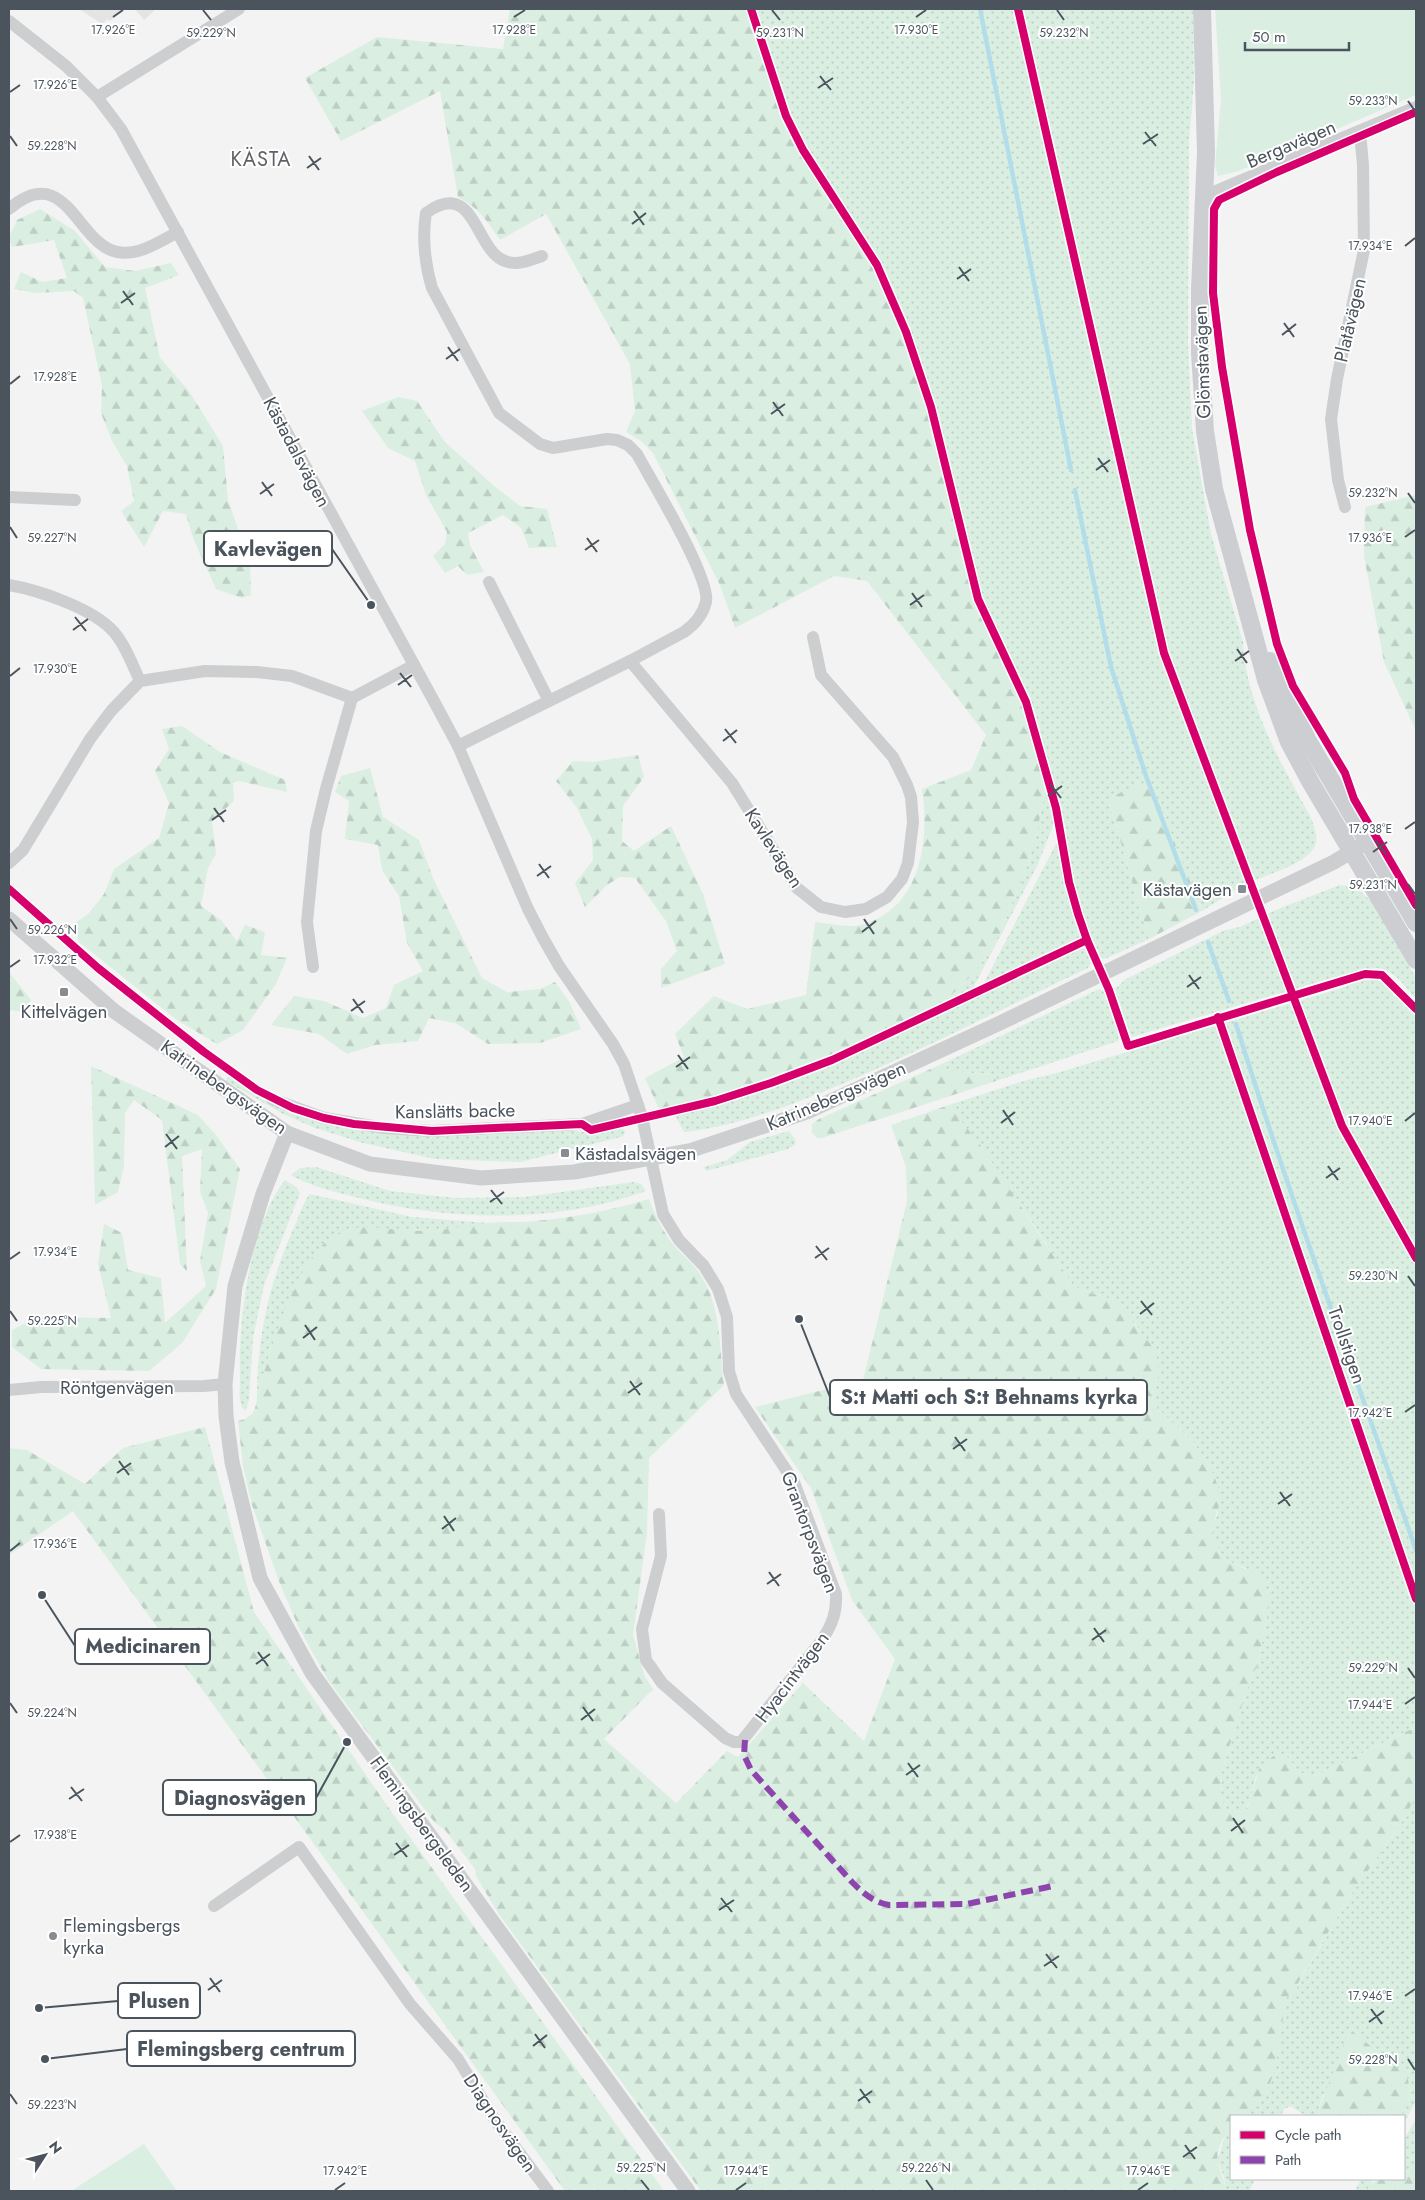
<svg xmlns="http://www.w3.org/2000/svg" width="1425" height="2200" viewBox="0 0 1425 2200" font-family="Jost,sans-serif">
<style>
.education{fill:#e5e4e4}
.grass{fill:url(#grass-dots)}
.forest{fill:url(#forest-firs)}
.park{fill:#daefe2}
.lines{fill:none;stroke-linecap:round;stroke-linejoin:round}
.stream{stroke:#b3dde8;stroke-width:4.5}
.minor{stroke:#ccced0;stroke-width:12}
.tertiary{stroke:#ccced0;stroke-width:15}
.secondary{stroke:#cdced1;stroke-width:18}
.quiet{stroke:#8e44ad;stroke-width:6;stroke-dasharray:12 6;stroke-linecap:butt}
.cycleway-casing{stroke:#fff;stroke-width:11}
.cycleway{stroke:#d6006c;stroke-width:8}
.ticks{fill:none;stroke:#4b545d;stroke-width:2}
.poi-dot{fill:#868c92;stroke:#fff;stroke-width:2}
.labels{text-anchor:middle;dominant-baseline:central;stroke-width:4;stroke-linejoin:round;paint-order:stroke}
.street-label{font-size:19px;fill:#4b545d;stroke:#fff}
.poi-label{font-size:19px;fill:#4b545d;stroke:#fff;text-anchor:start}
.neighbourhood-label{font-size:20px;letter-spacing:1px;fill:#5f6266;stroke:#fff}
.ticks-label{font-size:12px;text-anchor:middle;fill:#4b545d;stroke:#fff;stroke-width:4;stroke-linejoin:round;paint-order:stroke}
.leader{fill:none;stroke:#4b545d;stroke-width:2}
.callout-dot{fill:#4b545d;stroke:#fff;stroke-width:2}
.callout{fill:#fff;stroke:#4b545d;stroke-width:2}
.callout-label{font-size:20px;text-anchor:middle;font-weight:bold;fill:#4b545d}
</style>
<defs>
<pattern id="grass-dots" width="8" height="8" patternUnits="userSpaceOnUse" patternTransform="scale(1.25)"><rect width="8" height="8" fill="#daefe2"/><path d="M2 2h.1M6 6h.1" fill="none" stroke="#bdcfc4" stroke-width="1.8" stroke-linecap="round"/></pattern>
<pattern id="forest-firs" width="22" height="20" patternUnits="userSpaceOnUse" patternTransform="scale(1.25)"><rect width="22" height="20" fill="#daefe2"/><path d="M5 1l3.5 6h-7zM16 11l3.5 6h-7z" fill="#bdcfc4"/></pattern>
</defs>
<rect width="100%" height="100%" fill="#f3f3f3"/>
<g class="education">
<polygon points="79,9 124,9 110,21 108,19 102,24"/>
<polygon points="135,9 153,9 154,11 144,20"/>
</g>
<g class="grass">
<path d="M755,9H1193L1194,82L1189,141L1188,343L1192,429L1211,534L1243,642C1246,705 1281,763 1310,816C1314,826 1319,837 1315,846C1305,867 1258,876 1238,888C1226,895 1214,904 1202,911L1200,904L1121,792L1108,799L1149,939L1107,958L1102,959L1096,952L1077,902L1059,806L1031,710L1021,681L983,602L968,547L934,408L901,313L881,267L871,248L808,151L793,125Z"/>
<polygon points="1046,784 1052,801 1054,823 1038,864 973,988 939,1007 974,973 987,955 1000,933 1029,861 1039,822"/>
<path d="M1058,840L1066,887L1082,937L1075,942C1059,950 996,983 984,983Z"/>
<path d="M1340,885L1356,887L1372,902L1416,978V999C1404,986 1394,968 1375,968L1325,980L1138,1035L1132,1037L1130,1034L1115,989L1126,979L1225,930L1240,927L1278,909Z"/>
<path d="M1081,947L1087,951L1091,962L1088,968C1014,1003 940,1041 865,1074C808,1099 749,1123 688,1132H684L676,1117L678,1115L760,1091L826,1066Z"/>
<path d="M1365,978C1390,975 1401,1002 1416,1017V1727L1313,1777L1300,1772L1286,1756L1256,1776L1250,1800L1245,1811L1231,1812L1226,1809L1221,1798L1222,1770L1249,1683L1258,1664L1270,1600L1246,1568L1225,1560L1213,1539L1214,1522L1218,1513L1210,1466L1192,1441L1158,1409L1153,1400L1154,1389L1159,1373L1139,1329L1121,1310L1114,1300L1081,1290L1072,1284L1030,1219L949,1105L1020,1082L1060,1072L1342,988Z"/>
<path d="M1099,989L1104,991C1108,1003 1121,1029 1118,1041L996,1081L994,1074L954,1072L946,1069L944,1063Z"/>
<polygon points="229,1076 268,1100 446,1136 568,1130 590,1133 620,1128 625,1131 624,1135 621,1137 520,1162 435,1159 363,1143 315,1128 285,1115 226,1081"/>
<polygon points="789,1131 796,1141 795,1145 788,1149 706,1171 704,1167 727,1160 750,1142"/>
<path d="M316,1167L390,1191L455,1198L525,1197L634,1182L641,1184L646,1191C556,1224 451,1221 359,1198C335,1192 312,1187 291,1175L300,1168Z"/>
<path d="M285,1180L296,1187L300,1193L264,1285L253,1338L249,1400L246,1410L243,1409C238,1401 240,1388 240,1379C238,1322 249,1226 285,1180Z"/>
<path d="M310,1194L412,1217L489,1223L442,1231H412L323,1245C286,1290 274,1342 257,1396C257,1336 270,1280 295,1225C299,1216 303,1202 310,1194Z"/>
<polygon points="1416,1795 1416,2101 1404,2123 1404,2116 1401,2116 1411,2094 1408,2081 1323,2095 1318,2111 1319,2116 1306,2116 1291,2106 1284,2109 1281,2116 1245,2116 1258,2105 1286,1998 1296,1991 1297,1986 1348,1899 1400,1825"/>
<polygon points="1416,2119 1416,2171 1404,2175 1404,2139"/>
<polygon points="1231,2130 1231,2179 1255,2179 1249,2191 1226,2191 1224,2176 1217,2161 1226,2134"/>
<polygon points="1361,2179 1373,2179 1367,2191 1355,2191"/>
</g>
<g class="forest">
<path d="M510,9H748L781,110L790,130L802,151L871,260L893,304L931,414L958,531L975,595L1025,709L1037,747L1046,784L1039,822L1029,861L1000,933L987,955L974,973L939,1007L859,1045L791,1073L697,1103L659,1109L645,1078L684,1057L675,1034L714,996L747,1009L806,995L815,922C829,923 848,928 861,925C921,909 930,841 922,789L971,770L986,735L867,581L834,576L735,628L720,585L653,453L641,441L626,432L635,411L630,364L546,214L500,240C487,221 479,208 458,197L440,91L341,141L305,78L377,37L503,49Z"/>
<polygon points="40,209 75,231 105,267 135,271 171,263 179,275 145,288 160,358 189,391 223,446 228,500 250,563 251,595 242,598 216,589 193,538 186,514 163,511 144,547 121,511 134,501 127,466 113,443 101,413 102,386 83,298 74,291 35,293 14,289 21,272 42,282 67,278 54,240 12,247 9,237 17,220"/>
<polygon points="398,397 417,401 445,442 493,485 520,506 547,509 557,547 529,548 521,528 503,515 468,533 470,545 484,572 467,575 458,566 445,573 433,556 445,544 447,532 426,495 415,461 388,448 362,411"/>
<polygon points="1416,495 1416,731 1384,662 1364,556 1365,507"/>
<polygon points="182,726 220,752 285,780 287,792 239,781 233,783 234,801 212,821 216,854 208,868 201,906 221,920 237,941 245,925 265,932 261,955 287,958 276,984 243,1030 217,1044 177,1020 79,942 73,925 89,913 104,894 114,869 159,838 169,803 155,771 169,749 162,729"/>
<polygon points="638,755 644,777 623,806 622,841 634,851 671,826 703,894 725,964 661,988 661,969 677,951 666,921 635,878 620,877 607,885 585,907 575,883 593,860 592,839 577,808 556,781 573,761 593,762"/>
<polygon points="370,768 383,817 419,840 433,878 482,978 507,992 540,989 555,982 570,1003 581,1029 540,1043 488,1044 455,1023 429,1018 418,1041 375,1045 347,1054 319,1034 271,1025 294,996 324,1001 363,1018 386,1008 394,985 423,971 407,943 399,896 382,870 378,845 345,839 349,801 335,792 341,776"/>
<polygon points="1144,783 1152,786 1202,911 1149,939 1108,799 1135,785"/>
<polygon points="9,972 31,1000 23,1012 9,1010"/>
<polygon points="944,1063 946,1069 954,1072 994,1074 996,1081 822,1138 817,1138 812,1133 812,1124 819,1119"/>
<polygon points="91,1066 198,1115 216,1135 240,1169 216,1289 182,1343 149,1371 41,1369 12,1347 12,1330 37,1317 111,1318 98,1264 104,1224 122,1233 128,1270 161,1278 165,1323 206,1286 200,1261 208,1213 200,1192 202,1149 182,1156 187,1271 180,1264 162,1120 134,1100 125,1113 124,1166 118,1192 95,1205"/>
<path d="M949,1105L984,1150L1072,1284L1081,1290L1114,1300L1151,1345L1157,1356L1159,1373L1154,1389L1153,1400L1158,1409L1192,1441L1210,1466L1216,1481L1221,1497L1214,1522L1213,1539L1225,1560L1258,1574L1265,1584L1270,1600L1258,1664L1249,1683L1235,1728L1222,1770L1221,1787V1798L1226,1809L1231,1812L1244,1811L1248,1807L1260,1766L1275,1755L1286,1756L1300,1772L1313,1777L1416,1727L1415,1798L1400,1825L1348,1899L1297,1985L1296,1991L1286,1998C1280,2030 1279,2098 1246,2115C1242,2117 1236,2116 1231,2116V2130C1223,2136 1215,2153 1218,2163C1221,2173 1225,2181 1226,2191H701L498,1913L476,1876L475,1869L445,1830L435,1823L328,1680L299,1628L280,1584L252,1505L243,1466L238,1421C253,1417 256,1411 257,1396C271,1351 292,1265 332,1237C356,1220 386,1230 413,1231C439,1232 463,1226 488,1223C503,1221 519,1223 534,1221C573,1218 612,1210 649,1199C656,1218 664,1234 677,1249C684,1257 694,1264 700,1274C722,1308 719,1347 724,1385L649,1458L647,1533L633,1635L645,1677L653,1689L604,1739L676,1803L727,1751L738,1757L803,1683L864,1741L895,1659L852,1600L811,1488L755,1407L863,1380L907,1201L906,1167L891,1125Z"/>
<polygon points="205,1427 254,1612 386,1804 664,2191 565,2191 73,1511 9,1555 9,1448 27,1450 85,1484 123,1448"/>
<polygon points="1353,2032 1407,2075 1411,2094 1401,2116 1319,2116 1318,2111 1347,2036"/>
<polygon points="1416,2171 1416,2191 1367,2191 1371,2183 1382,2179 1404,2179 1404,2175"/>
</g>
<g class="park">
<polygon points="1215,9 1416,9 1416,95 1239,171 1218,176 1215,166 1221,99"/>
<polygon points="144,2144 177,2191 71,2191"/>
</g>
<g class="lines">
<g class="stream">
<polyline points="980,9 1071,470"/>
<polyline points="1075,490 1111,667 1146,776 1196,910"/>
<polyline points="1208,942 1229,1001"/>
<path d="M1236,1024C1291,1201 1355,1375 1416,1550"/>
</g>
<g class="minor">
<path d="M9,21L66,66L97,97L121,129L436,705L458,746L528,909L543,938L559,966L613,1044L624,1064L642,1117L663,1214L679,1240L704,1266L718,1289L727,1317L729,1371L736,1394L794,1482L836,1594C837,1612 832,1625 822,1640L741,1742H734L725,1738L662,1683L646,1660L642,1629L661,1556L659,1514"/>
<polyline points="97,97 239,9"/>
<polyline points="1204,196 1416,107"/>
<path d="M9,209C66,160 77,244 117,252C139,256 159,242 178,232"/>
<polyline points="9,497 75,500"/>
<polyline points="1345,507 1338,480 1331,419 1337,379 1364,250 1363,165 1360,132"/>
<polyline points="489,582 549,701"/>
<path d="M9,585C38,590 88,607 110,628C124,641 132,664 140,681"/>
<polyline points="630,661 732,783 797,888 821,907 845,912 866,909 887,897 902,879 908,863 913,822 911,797 907,785 893,757 821,675 813,637"/>
<path d="M458,746L630,661L684,632C694,625 703,614 706,602C711,578 651,480 637,454L628,445L617,440L607,439L553,448L540,444L499,413L432,288C425,265 422,237 426,213C475,177 475,251 505,261C518,266 530,260 542,256"/>
<polyline points="9,863 23,850 90,739 111,711 140,681 205,671 257,672 292,676 352,698 414,665"/>
<polyline points="313,967 307,922 316,831 326,789 352,698"/>
<polyline points="272,1099 324,1118 385,1128 432,1131 582,1124 638,1105"/>
<polyline points="9,1390 41,1387 204,1386 225,1384"/>
<polyline points="214,1906 299,1847 410,2004 458,2059 495,2120 548,2191"/>
</g>
<g class="tertiary">
<polyline points="9,919 114,1011 287,1133 370,1164 481,1178 574,1172 689,1151 807,1112 1000,1023 1334,862 1367,842"/>
<polyline points="287,1133 263,1194 235,1286 225,1384 226,1416 232,1462 260,1578 312,1673 688,2191"/>
</g>
<g class="secondary">
<polyline points="1202,9 1206,152 1200,290 1200,353 1205,431 1214,489 1266,680 1289,742 1311,783 1416,960"/>
<polyline points="1270,661 1308,741 1416,923"/>
</g>
<path class="quiet" d="M745,1740L744,1755L751,1770L852,1882C863,1893 873,1902 889,1905L967,1904L1053,1886"/>
<defs>
<g id="cycleway">
<polyline points="751,9 786,116 803,150 877,265 906,332 931,407 978,599 1026,702 1056,808 1069,882 1078,914 1087,940 1109,990 1128,1046 1365,974 1382,975 1416,1009"/>
<polyline points="1018,9 1164,653 1342,1126 1416,1258"/>
<polyline points="1416,112 1277,172 1219,200 1214,209 1213,293 1222,367 1250,530 1277,644 1293,686 1345,773 1354,799 1416,905"/>
<polyline points="9,889 98,968 204,1052 257,1090 293,1108 324,1118 354,1124 432,1131 582,1124 591,1130 715,1101 771,1083 832,1060 1087,940"/>
<polyline points="1218,1017 1416,1599"/>
</g>
</defs>
<use href="#cycleway" class="cycleway-casing"/>
<use href="#cycleway" class="cycleway"/>
</g>
<path class="ticks" d="M203,10L211,20M772,10L780,20M1057,10L1064,20M113,17L123,10M514,17L525,10M916,17L926,10M820,76L831,90M818,88L833,78M10,92L20,85M1408,101L1415,111M1145,132L1156,146M10,136L17,146M1143,144L1158,134M309,156L319,170M307,168L321,158M634,211L644,225M632,224L646,213M1405,246L1415,238M959,267L969,281M957,279L971,269M123,291L133,305M121,303L135,293M1284,323L1294,337M1282,335L1296,324M448,347L458,361M446,359L460,349M10,384L20,376M773,402L783,416M771,414L785,404M1098,458L1108,472M1096,470L1110,460M262,482L272,496M1408,493L1415,503M260,494L274,484M10,527L17,538M1405,537L1415,530M587,538L597,552M585,550L599,540M912,593L922,607M910,605L924,595M75,617L86,631M73,630L88,619M1237,649L1247,663M1235,661L1249,651M400,673L411,687M10,676L20,668M398,685L412,675M725,729L736,743M723,741L737,730M1050,784L1061,798M1048,796L1062,786M214,808L224,822M212,820L226,810M1405,829L1415,822M1375,840L1386,854M1373,852L1387,842M539,864L549,878M537,876L551,866M1408,884L1415,894M10,919L17,929M864,919L874,934M862,932L876,921M10,967L20,960M1189,975L1199,989M1187,987L1201,977M353,999L363,1013M351,1011L365,1001M678,1055L688,1069M676,1067L690,1057M1003,1110L1013,1125M1405,1121L1415,1113M1001,1123L1015,1112M166,1134L177,1149M165,1147L179,1136M1328,1166L1338,1180M1326,1178L1340,1168M491,1190L502,1204M490,1202L504,1192M816,1246L827,1260M815,1258L829,1248M10,1259L20,1252M1408,1276L1415,1286M1141,1301L1152,1315M10,1311L17,1321M1140,1314L1154,1303M305,1325L315,1340M303,1338L317,1327M630,1381L640,1395M628,1393L642,1383M1405,1412L1415,1405M955,1437L965,1451M953,1449L967,1439M119,1461L129,1475M117,1473L131,1463M1280,1492L1290,1506M1278,1504L1292,1494M444,1516L454,1531M442,1529L456,1518M10,1551L20,1543M769,1572L779,1586M767,1584L781,1574M1094,1628L1104,1642M1092,1640L1106,1630M258,1652L268,1666M256,1664L270,1654M1408,1668L1415,1678M10,1703L17,1713M1405,1704L1415,1697M583,1707L593,1721M581,1720L595,1709M908,1763L918,1777M906,1775L920,1765M71,1787L82,1801M69,1799L84,1789M1233,1818L1243,1833M1231,1831L1245,1820M10,1842L20,1835M396,1843L407,1857M394,1855L409,1845M721,1898L732,1912M719,1910L734,1900M1046,1954L1057,1968M1044,1966L1059,1956M210,1978L220,1992M208,1990L222,1980M1405,1996L1415,1989M1371,2009L1382,2024M1369,2022L1384,2011M535,2034L545,2048M533,2046L547,2035M1408,2059L1415,2070M860,2089L870,2103M10,2094L17,2104M858,2101L872,2091M1185,2145L1195,2159M1183,2157L1197,2147M641,2180L649,2190M926,2180L933,2190M335,2190L345,2183M736,2190L746,2183M1138,2190L1148,2183"/>
<g class="poi-dot">
<rect x="1237" y="884" width="10" height="10" rx="2.5"/>
<rect x="59" y="987" width="10" height="10" rx="2.5"/>
<rect x="560" y="1148" width="10" height="10" rx="2.5"/>
<circle cx="53" cy="1936" r="5"/>
</g>
<g class="labels">
<g class="street-label">
<text transform="translate(1291 144) rotate(-23)">Bergavägen</text>
<text transform="translate(1350 320) rotate(-77)">Platåvägen</text>
<text transform="translate(1202 362) rotate(-92)">Glömstavägen</text>
<text transform="translate(297 452) rotate(62)">Kästadalsvägen</text>
<text transform="translate(774 848) rotate(57)">Kavlevägen</text>
<text transform="translate(224 1087) rotate(35)">Katrinebergsvägen</text>
<text transform="translate(836 1096) rotate(-23)">Katrinebergsvägen</text>
<text transform="translate(455 1111) rotate(-1)">Kanslätts backe</text>
<text transform="translate(1347 1345) rotate(71)">Trollstigen</text>
<text x="117" y="1387">Röntgenvägen</text>
<text transform="translate(810 1532) rotate(69)">Grantorpsvägen</text>
<text transform="translate(792 1677) rotate(-53)">Hyacintvägen</text>
<text transform="translate(422 1824) rotate(54)">Flemingsbergsleden</text>
<text transform="translate(500 2123) rotate(56)">Diagnosvägen</text>
</g>
<g class="poi-label">
<text x="1232" y="889" text-anchor="end">Kästavägen</text>
<text x="64" y="1011" text-anchor="middle">Kittelvägen</text>
<text x="575" y="1153">Kästadalsvägen</text>
<text x="63" y="1925">Flemingsbergs<tspan x="63" dy="22">kyrka</tspan></text>
</g>
<g class="neighbourhood-label">
<text x="261" y="159">KÄSTA</text>
</g>
</g>
<g class="ticks-label">
<text x="113" y="34">17.926°E</text>
<text x="514" y="34">17.928°E</text>
<text x="916" y="34">17.930°E</text>
<text x="211" y="37">59.229°N</text>
<text x="780" y="37">59.231°N</text>
<text x="1064" y="37">59.232°N</text>
<text x="55" y="89">17.926°E</text>
<text x="1373" y="105">59.233°N</text>
<text x="52" y="150">59.228°N</text>
<text x="1370" y="250">17.934°E</text>
<text x="55" y="381">17.928°E</text>
<text x="1373" y="497">59.232°N</text>
<text x="1370" y="542">17.936°E</text>
<text x="52" y="542">59.227°N</text>
<text x="55" y="673">17.930°E</text>
<text x="1370" y="833">17.938°E</text>
<text x="1373" y="889">59.231°N</text>
<text x="52" y="934">59.226°N</text>
<text x="55" y="964">17.932°E</text>
<text x="1370" y="1125">17.940°E</text>
<text x="55" y="1256">17.934°E</text>
<text x="1373" y="1280">59.230°N</text>
<text x="52" y="1325">59.225°N</text>
<text x="1370" y="1417">17.942°E</text>
<text x="55" y="1548">17.936°E</text>
<text x="1373" y="1672">59.229°N</text>
<text x="1370" y="1709">17.944°E</text>
<text x="52" y="1717">59.224°N</text>
<text x="55" y="1839">17.938°E</text>
<text x="1370" y="2000">17.946°E</text>
<text x="1373" y="2064">59.228°N</text>
<text x="52" y="2109">59.223°N</text>
<text x="641" y="2172">59.225°N</text>
<text x="926" y="2172">59.226°N</text>
<text x="345" y="2175">17.942°E</text>
<text x="746" y="2175">17.944°E</text>
<text x="1148" y="2175">17.946°E</text>
</g>
<path class="leader" d="M371 605L332 549M799 1319L830 1397M42 1595L75 1646M347 1742L316 1798M39 2008L118 2001M45 2059L127 2049"/>
<g class="callout-dot">
<circle cx="371" cy="605" r="5"/>
<circle cx="799" cy="1319" r="5"/>
<circle cx="42" cy="1595" r="5"/>
<circle cx="347" cy="1742" r="5"/>
<circle cx="39" cy="2008" r="5"/>
<circle cx="45" cy="2059" r="5"/>
</g>
<g class="callout">
<rect x="204" y="531" width="128" height="35" rx="5"/>
<rect x="830" y="1380" width="317" height="35" rx="5"/>
<rect x="75" y="1629" width="135" height="35" rx="5"/>
<rect x="163" y="1780" width="153" height="35" rx="5"/>
<rect x="118" y="1983" width="82" height="35" rx="5"/>
<rect x="127" y="2031" width="228" height="35" rx="5"/>
</g>
<g class="callout-label">
<text x="268" y="556">Kavlevägen</text>
<text x="989" y="1404">S:t Matti och S:t Behnams kyrka</text>
<text x="143" y="1653">Medicinaren</text>
<text x="240" y="1805">Diagnosvägen</text>
<text x="159" y="2008">Plusen</text>
<text x="241" y="2056">Flemingsberg centrum</text>
</g>
<rect width="1425" height="2200" fill="none" stroke="#4b545d" stroke-width="20"/>
<rect x="1230" y="2115" width="175" height="65" fill="#ffffff" stroke="#b7bbbe"/>
<rect x="1240" y="2131" width="25" height="8" fill="#d6006c" stroke="#b7bbbe"/>
<text x="1275" y="2140" font-size="15" fill="#4b545d">Cycle path</text>
<rect x="1240" y="2156" width="25" height="8" fill="#8e44ad" stroke="#b7bbbe"/>
<text x="1275" y="2165" font-size="15" fill="#4b545d">Path</text>
<g transform="translate(45 2155) rotate(54)" stroke="#ffffff" stroke-width="4" paint-order="stroke">
<path d="M0-4L9 19L0 12L-9 19Z" fill="#4b545d"/>
<text y="-8" font-size="14" font-weight="bold" text-anchor="middle" fill="#4b545d">N</text>
</g>
<path d="M1245 42v8h104v-8" fill="none" stroke="#4b545d" stroke-width="2.5"/>
<text x="1252" y="42" font-size="15" fill="#4b545d" stroke="#ffffff" stroke-width="4" paint-order="stroke">50 m</text>
</svg>
